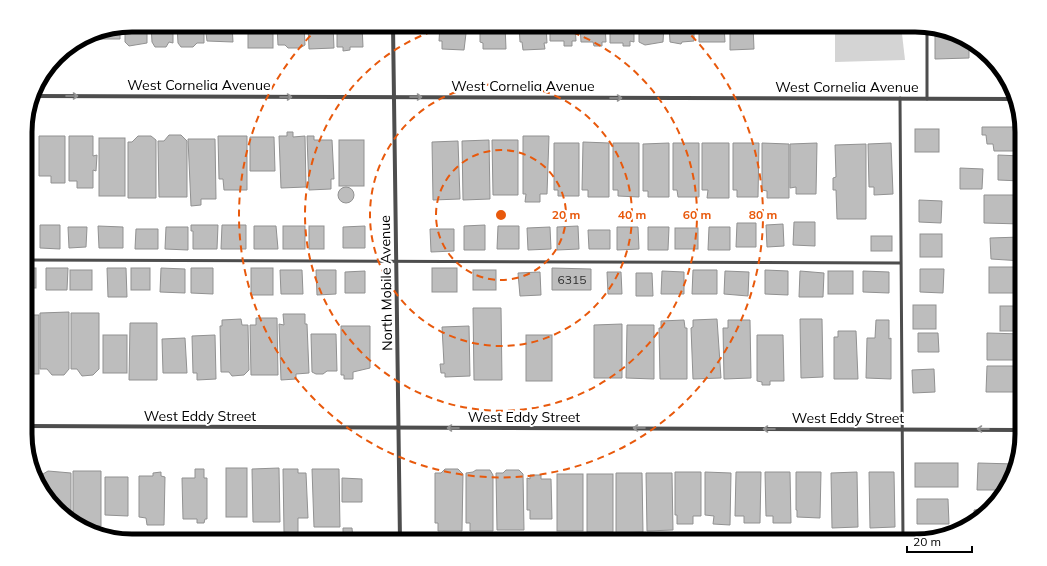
<svg xmlns="http://www.w3.org/2000/svg" width="1047" height="566" viewBox="0 0 1047 566" font-family="Mulish,sans-serif">
<style>
.green{fill:#d4d4d4}
.building{fill:#bdbdbd;stroke:#919191}
.lines{fill:none;stroke-linecap:round;stroke-linejoin:round}
.lane{stroke:#4d4d4d;stroke-width:3}
.street{stroke:#4d4d4d;stroke-width:4}
.oneway{stroke:#949494}
.ring{fill:none;stroke:#e8590c;stroke-width:2;stroke-dasharray:7 5}
.labels{text-anchor:middle;dominant-baseline:central;stroke-width:4;stroke-linejoin:round;paint-order:stroke}
.number-label{font-size:12px;fill:#2f2f2f}
.street-label{font-size:14px;fill:#000;stroke:#fff}
.rim{fill:none;stroke:#000;stroke-width:5}
.centre{fill:#e8590c;stroke:#fff;stroke-width:2}
.ring-label{font-size:12px;text-anchor:middle;font-weight:bold;fill:#e8590c;stroke:#fff;stroke-width:4;stroke-linejoin:round;paint-order:stroke}
</style>
<rect width="100%" height="100%" fill="#fff"/>
<polygon class="green" points="835,25 901,25 905,60 835,62"/>
<g class="building">
<polygon points="132,25 147,25 147,43 129,46 125,42 125,26"/>
<polygon points="151,25 173,25 173,43 169,42 166,47 155,47 152,42"/>
<polygon points="177,25 204,25 204,43 197,43 193,47 181,47 178,43"/>
<polygon points="205,25 232,25 233,42 207,41"/>
<rect x="248" y="25" width="25" height="23"/>
<polygon points="277,25 304,25 305,45 300,48 288,48 285,45 278,45"/>
<polygon points="308,25 333,25 334,48 309,49"/>
<polygon points="337,25 362,25 363,47 350,47 350,50 343,51 343,47 337,47"/>
<polygon points="440,25 467,25 464,50 442,49 442,41 439,41"/>
<polygon points="480,25 505,25 506,49 483,49 483,43 480,42"/>
<polygon points="519,25 546,25 547,43 544,43 545,49 523,50 522,42 520,42"/>
<polygon points="550,25 575,25 576,41 572,41 572,46 564,46 564,41 550,41"/>
<polygon points="580,25 605,25 606,42 602,42 602,46 594,46 593,42 581,42"/>
<polygon points="610,25 634,25 634,42 630,41 630,46 623,46 623,43 610,43"/>
<polygon points="639,25 664,25 663,42 645,45 639,42"/>
<polygon points="669,25 694,25 694,41 682,42 681,44 670,42"/>
<polygon points="699,25 724,25 725,42 699,42"/>
<polygon points="730,25 753,25 754,49 730,50"/>
<rect x="800" y="25" width="16" height="7"/>
<polygon points="120,27 120,39 97,39 97,32"/>
<polygon points="92,33 92,39 82,39"/>
<polygon points="935,35 960,36 960,43 969,43 969,58 935,59"/>
<polygon points="981,53 989,60 981,60"/>
<polygon points="982,127 1021,127 1021,151 994,151 993,144 987,144 986,135 982,135"/>
<rect x="915" y="129" width="24" height="23"/>
<polygon points="287,132 293,132 293,137 305,136 306,187 281,188 279,136 287,136"/>
<rect x="25" y="135" width="7" height="41"/>
<polygon points="169,135 181,135 187,141 187,197 159,197 158,141 164,141"/>
<polygon points="39,136 65,136 65,183 51,183 51,176 39,176"/>
<polygon points="69,136 93,136 93,156 97,155 96,171 93,170 93,188 77,188 77,181 69,181"/>
<polygon points="138,136 151,136 156,140 156,198 128,198 128,142 132,142"/>
<polygon points="218,136 247,136 247,190 224,190 223,179 219,179"/>
<polygon points="307,136 314,136 314,140 332,140 334,179 331,179 331,189 309,190"/>
<polygon points="523,136 549,136 547,194 540,194 540,202 525,202 526,194 523,194"/>
<polygon points="250,137 274,137 275,171 250,171"/>
<rect x="99" y="138" width="26" height="58"/>
<polygon points="188,139 215,139 216,199 201,199 201,205 191,206"/>
<rect x="339" y="140" width="25" height="46"/>
<polygon points="489,140 490,199 463,200 462,141"/>
<polygon points="492,140 518,140 518,195 493,195"/>
<polygon points="458,141 460,199 433,200 432,142"/>
<polygon points="583,142 609,143 609,197 588,197 588,190 582,190"/>
<polygon points="554,143 579,143 579,196 558,196 558,190 554,190"/>
<polygon points="613,143 639,143 639,197 618,196 618,190 613,190"/>
<polygon points="669,143 669,197 648,197 648,191 643,191 643,144"/>
<polygon points="673,143 699,143 699,197 678,197 677,190 673,190"/>
<polygon points="702,143 729,143 729,198 707,198 708,190 702,190"/>
<polygon points="733,143 759,143 758,197 737,197 737,190 733,190"/>
<polygon points="762,143 789,144 789,198 767,198 767,191 762,190"/>
<polygon points="817,143 816,194 796,194 796,187 790,188 790,144"/>
<polygon points="891,143 893,194 874,195 874,187 869,187 868,144"/>
<polygon points="866,144 866,219 837,219 836,190 833,190 833,178 836,177 835,145"/>
<polygon points="998,155 1021,156 1021,181 998,180"/>
<polygon points="960,168 983,169 982,189 960,189"/>
<circle cx="346" cy="195" r="8"/>
<polygon points="984,195 1021,195 1021,224 984,223"/>
<polygon points="919,200 942,201 941,223 919,222"/>
<polygon points="794,222 815,222 815,246 793,245"/>
<polygon points="737,223 756,223 756,247 736,247"/>
<polygon points="783,224 784,246 767,247 766,225"/>
<polygon points="25,225 33,225 33,248 26,248"/>
<polygon points="40,225 60,225 60,249 40,248"/>
<polygon points="191,225 218,225 217,249 193,249 193,231 191,231"/>
<polygon points="222,225 246,225 246,249 221,249"/>
<polygon points="485,225 485,250 464,250 464,226"/>
<polygon points="98,226 123,227 123,248 99,248"/>
<polygon points="254,226 276,226 278,249 254,249"/>
<rect x="283" y="226" width="22" height="23"/>
<rect x="309" y="226" width="15" height="23"/>
<polygon points="365,226 365,248 343,248 343,227"/>
<polygon points="498,226 519,226 519,249 497,249"/>
<polygon points="578,226 579,249 557,250 557,227"/>
<polygon points="68,227 87,227 86,247 69,248"/>
<polygon points="166,227 188,227 188,250 165,249"/>
<polygon points="550,227 551,249 528,250 527,228"/>
<polygon points="617,227 638,227 639,249 617,250"/>
<polygon points="648,227 669,227 668,250 648,250"/>
<polygon points="709,227 730,227 730,250 708,250"/>
<rect x="675" y="228" width="23" height="21"/>
<polygon points="136,229 158,229 158,249 135,249"/>
<polygon points="430,229 454,229 454,251 431,252"/>
<polygon points="588,230 610,230 610,249 589,249"/>
<rect x="920" y="234" width="22" height="23"/>
<rect x="871" y="236" width="21" height="15"/>
<polygon points="1021,237 1022,261 991,259 990,238"/>
<rect x="989" y="267" width="33" height="26"/>
<rect x="26" y="268" width="10" height="20"/>
<polygon points="46,268 68,268 67,290 46,290"/>
<polygon points="107,268 126,268 127,297 108,297"/>
<rect x="131" y="268" width="19" height="22"/>
<polygon points="161,268 185,269 185,293 160,292"/>
<polygon points="191,268 213,268 213,294 191,293"/>
<rect x="251" y="268" width="22" height="27"/>
<rect x="432" y="268" width="25" height="24"/>
<polygon points="552,268 591,269 591,290 552,290"/>
<polygon points="920,269 944,269 943,293 920,292"/>
<rect x="70" y="270" width="22" height="20"/>
<polygon points="280,270 302,270 303,294 281,294"/>
<polygon points="316,270 336,270 336,294 317,295"/>
<rect x="473" y="270" width="23" height="20"/>
<polygon points="693,270 717,270 717,294 692,294"/>
<polygon points="765,270 788,271 788,295 765,294"/>
<polygon points="365,271 365,293 345,293 345,272"/>
<polygon points="662,271 684,272 684,294 661,294"/>
<polygon points="725,271 749,272 748,296 724,294"/>
<polygon points="800,271 824,273 823,297 799,297"/>
<rect x="828" y="271" width="25" height="23"/>
<polygon points="863,271 889,272 889,293 863,292"/>
<polygon points="540,272 541,295 520,296 518,273"/>
<polygon points="607,272 621,272 622,294 608,294"/>
<polygon points="636,273 652,273 653,296 636,296"/>
<rect x="913" y="305" width="23" height="24"/>
<rect x="1000" y="306" width="22" height="25"/>
<polygon points="473,308 501,308 502,380 474,380"/>
<polygon points="69,312 69,369 64,375 52,375 47,369 40,369 40,313"/>
<polygon points="71,313 99,313 99,369 93,375 82,376 77,369 71,369"/>
<polygon points="283,314 305,314 305,324 307,324 309,373 296,374 296,379 281,380 279,324 284,325"/>
<rect x="26" y="315" width="13" height="59"/>
<polygon points="256,318 277,318 278,375 251,375 250,325 256,325"/>
<polygon points="241,319 242,325 248,325 249,370 244,375 232,376 229,372 221,372 220,326 222,326 222,320"/>
<polygon points="717,319 721,378 693,379 691,328 693,327 693,320"/>
<polygon points="800,319 822,319 823,377 801,378"/>
<polygon points="684,320 685,328 687,328 687,379 660,379 659,328 661,328 661,321"/>
<polygon points="728,320 750,320 751,378 724,379 723,328 728,328"/>
<polygon points="876,320 889,320 889,339 891,338 891,379 866,378 867,338 875,338"/>
<polygon points="130,323 157,323 157,380 129,380"/>
<polygon points="622,324 622,378 594,378 594,325"/>
<polygon points="627,325 654,325 654,379 626,378"/>
<polygon points="341,326 370,326 370,368 353,372 353,379 344,379 344,375 341,375"/>
<polygon points="469,326 470,376 445,377 445,373 441,373 440,364 444,364 442,327"/>
<polygon points="838,331 856,331 858,379 834,379 834,337 838,337"/>
<polygon points="918,333 938,333 939,352 918,352"/>
<polygon points="987,333 1022,334 1022,360 987,360"/>
<polygon points="311,334 336,334 337,371 327,371 323,374 316,374 312,372"/>
<rect x="103" y="335" width="24" height="38"/>
<polygon points="215,335 216,379 197,380 197,373 193,373 192,336"/>
<rect x="526" y="335" width="26" height="46"/>
<polygon points="757,335 783,335 784,381 770,381 770,385 762,385 762,382 757,381"/>
<polygon points="185,338 187,373 163,373 162,339"/>
<polygon points="987,366 1022,366 1022,392 986,392"/>
<polygon points="934,369 935,392 913,393 912,370"/>
<rect x="915" y="463" width="43" height="24"/>
<polygon points="978,463 1015,464 1011,481 1003,490 977,490"/>
<rect x="226" y="468" width="21" height="49"/>
<polygon points="279,468 280,522 253,522 252,469"/>
<polygon points="195,469 204,469 204,478 207,478 207,519 205,519 204,523 197,523 197,519 183,519 182,478 195,478"/>
<polygon points="283,469 298,469 298,473 306,473 308,518 298,518 298,533 284,532"/>
<polygon points="312,469 339,469 340,527 314,527"/>
<polygon points="445,469 458,469 463,474 462,531 438,531 438,523 435,523 435,473 441,473"/>
<polygon points="476,470 490,470 493,475 493,531 470,531 470,523 466,523 466,473 473,472"/>
<polygon points="506,470 519,470 523,474 524,530 497,530 496,473 503,473"/>
<polygon points="48,471 71,473 71,518 43,493 43,474"/>
<polygon points="73,471 101,471 101,526 80,525 73,519"/>
<polygon points="35,472 41,472 41,488"/>
<polygon points="161,472 161,476 165,477 164,525 147,525 146,518 139,517 139,476 153,476 153,473"/>
<polygon points="675,472 701,472 701,516 693,516 693,524 677,524 677,515 675,515"/>
<polygon points="705,472 731,473 730,525 713,524 714,516 705,515"/>
<polygon points="736,472 761,472 760,523 744,523 744,516 735,516"/>
<polygon points="765,472 790,472 791,523 773,523 773,516 766,516"/>
<polygon points="796,472 821,472 820,518 797,517 797,510 796,510"/>
<polygon points="857,472 858,527 832,528 831,473"/>
<polygon points="869,472 894,472 895,527 870,528"/>
<polygon points="616,473 642,473 643,532 616,533"/>
<polygon points="646,473 672,473 673,530 647,531"/>
<rect x="557" y="474" width="26" height="57"/>
<rect x="587" y="474" width="26" height="58"/>
<polygon points="530,475 541,475 541,479 551,479 552,519 530,519 530,510 527,510 527,478 530,479"/>
<polygon points="105,477 128,477 128,516 105,515"/>
<polygon points="342,478 362,479 362,502 342,502"/>
<polygon points="917,499 948,499 949,524 917,524"/>
<polygon points="986,509 975,522 974,510"/>
<polygon points="343,528 352,528 353,539 343,540"/>
</g>
<g class="lines">
<g class="lane">
<polyline points="927,28 927,99"/>
<polyline points="900,98 903,541"/>
<polyline points="26,260 900,263"/>
</g>
<g class="street">
<polyline points="393,25 400,541"/>
<polyline points="33,96 1014,99"/>
<polyline points="26,426 1022,430"/>
</g>
</g>
<defs><path id="oneway-shaft" d="M-6 0H5M1.5-3L5.5 0L1.5 3" fill="none" stroke-width="1.6" stroke-linecap="round" stroke-linejoin="round"/></defs>
<g class="oneway">
<use href="#oneway-shaft" transform="translate(72 96)"/>
<use href="#oneway-shaft" transform="translate(286 97)"/>
<use href="#oneway-shaft" transform="translate(416 97)"/>
<use href="#oneway-shaft" transform="translate(616 98)"/>
<use href="#oneway-shaft" transform="translate(453 428) rotate(-180)"/>
<use href="#oneway-shaft" transform="translate(639 428) rotate(-180)"/>
<use href="#oneway-shaft" transform="translate(769 429) rotate(-180)"/>
<use href="#oneway-shaft" transform="translate(983 429) rotate(-180)"/>
</g>
<g class="ring">
<circle cx="501" cy="215" r="65"/>
<circle cx="501" cy="215" r="131"/>
<path d="M550 25A196 196 0 1 1 452 25"/>
<path d="M683 27A262 262 0 1 1 319 27"/>
</g>
<g class="labels">
<g class="number-label">
<text x="572" y="279">6315</text>
</g>
<g class="street-label">
<text x="199" y="85">West Cornelia Avenue</text>
<text x="523" y="86">West Cornelia Avenue</text>
<text x="847" y="87">West Cornelia Avenue</text>
<text transform="translate(386 283) rotate(-91)">North Mobile Avenue</text>
<text x="200" y="416">West Eddy Street</text>
<text x="524" y="417">West Eddy Street</text>
<text x="848" y="418">West Eddy Street</text>
</g>
</g>
<path d="M0 0H1047V566H0ZM132 32H915A100 100 0 0 1 1015 132V434A100 100 0 0 1 915 534H132A100 100 0 0 1 32 434V132A100 100 0 0 1 132 32Z" fill="#fff" fill-rule="evenodd"/>
<path class="rim" d="M132 32H915A100 100 0 0 1 1015 132V434A100 100 0 0 1 915 534H132A100 100 0 0 1 32 434V132A100 100 0 0 1 132 32Z"/>
<circle cx="501" cy="215" r="6" class="centre"/>
<g class="ring-label">
<text x="566" y="219">20 m</text>
<text x="632" y="219">40 m</text>
<text x="697" y="219">60 m</text>
<text x="763" y="219">80 m</text>
</g>
<path d="M907 546v6h65v-6" fill="none" stroke="#000000" stroke-width="2"/>
<text x="913" y="546" font-size="12" fill="#000000" stroke="#ffffff" stroke-width="3" paint-order="stroke">20 m</text>
</svg>
